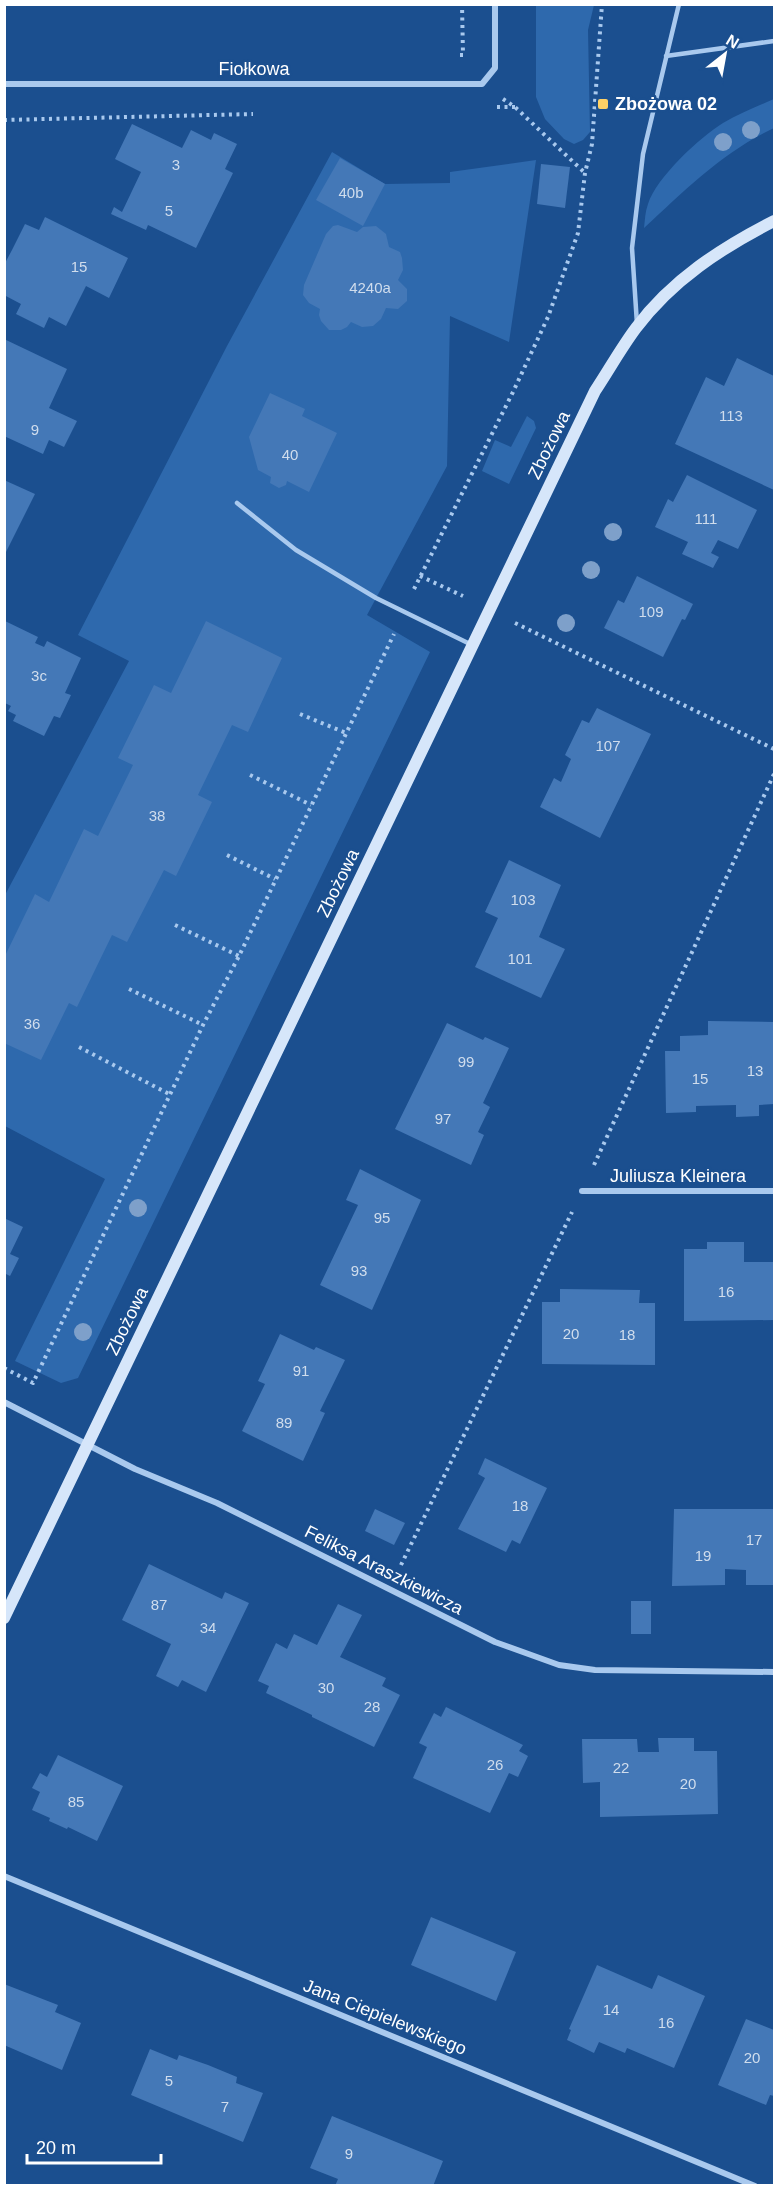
<svg xmlns="http://www.w3.org/2000/svg" width="779" height="2190" viewBox="0 0 779 2190" font-family="Arial,sans-serif">
<style>
.green{fill:#2e69ad}
.building{fill:#4478b7}
.lines{fill:none;stroke-linecap:round;stroke-linejoin:round}
.path{stroke:#a9c9ee;stroke-width:4;stroke-dasharray:3 4.5;stroke-linecap:butt}
.lane{stroke:#a9c9ee;stroke-width:4.5}
.street{stroke:#a9c9ee;stroke-width:6}
.secondary{stroke:#d6e6fa;stroke-width:12}
.tree{fill:#7ea0ca}
.poi-dot{fill:#ffd166;stroke:#1b4f8f;stroke-width:2}
.labels{text-anchor:middle;dominant-baseline:central;stroke-width:5;stroke-linejoin:round;paint-order:stroke}
.number-label{font-size:15px;fill:#d0dded}
.street-label{font-size:18px;fill:#fff;stroke:#1b4f8f}
.poi-label{font-size:18px;font-weight:bold;fill:#fff;stroke:#1b4f8f;text-anchor:start}
</style>
<rect width="100%" height="100%" fill="#1b4f8f"/>
<g class="green">
<polygon points="536,5 594,5 588,30 590,132 583,140 574,144 564,139 545,119 536,97"/>
<path d="M774,99V128C724,151 685,190 644,228C645,220 645,212 648,204C656,178 700,137 723,123C739,114 758,106 774,99Z"/>
<polygon points="332,152 385,184 450,183 450,172 536,160 509,342 450,316 447,466 367,615 430,652 78,1378 61,1383 15,1361 105,1179 5,1126 4,897 129,661 78,635 227,346"/>
<polygon points="527,416 534,421 536,428 509,484 482,471 495,440 511,447"/>
</g>
<g class="building">
<polygon points="132,124 182,148 191,130 211,140 214,133 237,144 225,169 233,173 196,248 148,225 146,230 111,214 114,207 122,212 141,172 115,159"/>
<polygon points="340,158 385,184 363,226 316,200"/>
<polygon points="541,164 570,167 565,208 537,204"/>
<polygon points="45,217 128,258 109,298 86,286 66,326 49,317 44,328 16,314 21,304 4,295 4,265 12,250 25,224 39,230"/>
<polygon points="338,225 357,232 363,227 376,226 386,234 389,247 400,252 402,258 403,270 398,280 407,289 407,301 398,309 386,308 381,319 373,326 362,327 351,322 347,327 341,330 329,330 321,321 319,315 320,309 309,303 303,295 304,285 326,234 333,226"/>
<polygon points="4,339 67,369 49,408 77,421 64,447 49,440 43,454 4,436"/>
<polygon points="737,358 774,376 774,490 675,444 706,377 724,386"/>
<polygon points="270,393 305,409 302,416 337,433 309,492 287,481 286,485 279,488 270,483 271,477 258,470 249,437"/>
<polygon points="687,475 757,510 738,549 718,540 711,553 719,557 713,568 682,554 688,542 655,527 668,499 673,502"/>
<polygon points="4,480 35,494 4,556"/>
<polygon points="637,576 693,604 685,620 682,619 663,657 604,628 618,600 624,603"/>
<polygon points="5,621 38,637 35,643 44,647 47,641 81,658 65,693 71,695 60,718 54,716 44,736 13,721 16,715 8,711 11,706 5,703"/>
<polygon points="206,621 282,658 248,732 232,725 198,795 212,802 176,876 164,870 127,942 112,935 77,1007 69,1003 41,1060 4,1043 4,958 35,894 49,902 84,829 98,836 133,765 118,758 154,685 171,693"/>
<polygon points="597,708 651,734 600,838 540,807 554,778 561,782 571,759 565,755 582,720 589,723"/>
<polygon points="509,860 561,885 539,937 565,949 541,998 475,967 498,918 485,912"/>
<polygon points="708,1021 774,1022 774,1104 759,1105 759,1116 736,1117 736,1105 696,1106 696,1112 666,1113 665,1051 680,1051 680,1036 708,1035"/>
<polygon points="447,1023 483,1040 485,1037 509,1048 483,1103 490,1107 478,1132 484,1135 471,1165 395,1129"/>
<polygon points="360,1169 421,1200 372,1310 320,1285 358,1205 346,1200"/>
<polygon points="4,1218 23,1227 10,1254 19,1258 10,1276 4,1273"/>
<polygon points="707,1242 744,1242 744,1262 774,1262 774,1320 684,1321 684,1249 707,1249"/>
<polygon points="560,1289 640,1290 639,1303 655,1303 655,1365 542,1364 542,1302 560,1302"/>
<polygon points="280,1334 314,1350 316,1347 345,1360 320,1411 325,1413 303,1461 242,1431 265,1384 258,1381"/>
<polygon points="485,1458 547,1488 520,1544 512,1540 506,1552 458,1529 485,1478 478,1474"/>
<polygon points="375,1509 405,1523 394,1545 365,1531"/>
<polygon points="674,1509 774,1509 774,1585 746,1585 746,1570 725,1569 725,1585 672,1586"/>
<polygon points="149,1564 222,1599 225,1592 249,1603 206,1692 182,1680 178,1687 156,1676 171,1644 122,1620"/>
<rect x="631" y="1601" width="20" height="33"/>
<polygon points="338,1604 362,1615 340,1657 386,1678 382,1686 400,1695 374,1747 312,1717 312,1715 266,1693 269,1686 258,1681 276,1643 287,1649 294,1634 317,1645"/>
<polygon points="446,1707 523,1745 519,1751 528,1756 518,1777 509,1773 490,1813 413,1778 427,1747 419,1743 434,1713 441,1717"/>
<polygon points="658,1738 694,1738 694,1751 717,1751 718,1814 600,1817 600,1782 583,1783 582,1739 637,1739 638,1752 659,1752"/>
<polygon points="58,1755 123,1786 97,1841 68,1827 67,1829 49,1821 50,1818 32,1810 40,1792 32,1788 40,1773 47,1777"/>
<polygon points="431,1917 516,1952 496,2001 411,1965"/>
<polygon points="597,1965 652,1989 658,1975 705,1996 674,2068 627,2048 625,2053 599,2042 594,2053 567,2040 571,2030 569,2029"/>
<polygon points="4,1984 58,2005 55,2012 81,2023 62,2070 4,2045"/>
<polygon points="746,2019 774,2030 774,2096 770,2095 766,2105 718,2085"/>
<polygon points="150,2049 177,2060 179,2055 208,2065 237,2077 236,2083 263,2093 243,2142 131,2095"/>
<polygon points="332,2116 443,2161 433,2186 335,2186 338,2179 310,2168"/>
</g>
<g class="lines">
<g class="path">
<polyline points="460,55 463,55 462,4"/>
<polyline points="503,99 515,107 585,173"/>
<polyline points="497,107 515,107"/>
<polyline points="4,120 253,114"/>
<polyline points="420,576 463,596"/>
<polyline points="414,589 513,392 548,317 578,233 585,173 592,144 602,4"/>
<polyline points="515,623 774,749"/>
<polyline points="300,714 346,733"/>
<polyline points="250,775 311,805"/>
<polyline points="227,855 275,879"/>
<polyline points="175,925 239,956"/>
<polyline points="129,989 203,1025"/>
<polyline points="79,1047 171,1095"/>
<polyline points="594,1165 774,774"/>
<polyline points="4,1368 33,1383 203,1025 239,956 394,634"/>
<polyline points="401,1565 572,1212"/>
</g>
<g class="lane">
<polyline points="666,56 774,41"/>
<polyline points="637,324 632,248 643,154 679,4"/>
<polyline points="237,503 296,550 376,598 470,644"/>
</g>
<g class="street">
<polyline points="4,84 482,84 495,68 495,4"/>
<polyline points="582,1191 774,1191"/>
<polyline points="4,1402 135,1469 217,1503 495,1642 559,1665 595,1670 774,1672"/>
<polyline points="4,1876 755,2186"/>
</g>
<path class="secondary" d="M4,1618L595,391C609,370 621,348 636,328C672,280 721,248 774,221"/>
</g>
<g class="tree">
<circle cx="751" cy="130" r="9"/>
<circle cx="723" cy="142" r="9"/>
<circle cx="613" cy="532" r="9"/>
<circle cx="591" cy="570" r="9"/>
<circle cx="566" cy="623" r="9"/>
<circle cx="138" cy="1208" r="9"/>
<circle cx="83" cy="1332" r="9"/>
</g>
<rect class="poi-dot" x="597" y="98" width="12" height="12" rx="3"/>
<g class="labels">
<g class="number-label">
<text x="176" y="164">3</text>
<text x="351" y="192">40b</text>
<text x="169" y="210">5</text>
<text x="79" y="266">15</text>
<text x="370" y="287">4240a</text>
<text x="731" y="415">113</text>
<text x="35" y="429">9</text>
<text x="290" y="454">40</text>
<text x="706" y="518">111</text>
<text x="651" y="611">109</text>
<text x="39" y="675">3c</text>
<text x="608" y="745">107</text>
<text x="157" y="815">38</text>
<text x="523" y="899">103</text>
<text x="520" y="958">101</text>
<text x="32" y="1023">36</text>
<text x="466" y="1061">99</text>
<text x="755" y="1070">13</text>
<text x="700" y="1078">15</text>
<text x="443" y="1118">97</text>
<text x="382" y="1217">95</text>
<text x="359" y="1270">93</text>
<text x="726" y="1291">16</text>
<text x="571" y="1333">20</text>
<text x="627" y="1334">18</text>
<text x="301" y="1370">91</text>
<text x="284" y="1422">89</text>
<text x="520" y="1505">18</text>
<text x="754" y="1539">17</text>
<text x="703" y="1555">19</text>
<text x="159" y="1604">87</text>
<text x="208" y="1627">34</text>
<text x="326" y="1687">30</text>
<text x="372" y="1706">28</text>
<text x="495" y="1764">26</text>
<text x="621" y="1767">22</text>
<text x="688" y="1783">20</text>
<text x="76" y="1801">85</text>
<text x="611" y="2009">14</text>
<text x="666" y="2022">16</text>
<text x="752" y="2057">20</text>
<text x="169" y="2080">5</text>
<text x="225" y="2106">7</text>
<text x="349" y="2153">9</text>
</g>
<g class="street-label">
<text x="254" y="69">Fiołkowa</text>
<text transform="translate(549 445) rotate(-64)">Zbożowa</text>
<text transform="translate(338 883) rotate(-64)">Zbożowa</text>
<text x="678" y="1176">Juliusza Kleinera</text>
<text transform="translate(127 1321) rotate(-64)">Zbożowa</text>
<text transform="translate(384 1570) rotate(27)">Feliksa Araszkiewicza</text>
<text transform="translate(385 2017) rotate(22)">Jana Ciepielewskiego</text>
</g>
<g class="poi-label">
<text x="615" y="104">Zbożowa 02</text>
</g>
</g>
<rect width="779" height="2190" fill="none" stroke="#ffffff" stroke-width="12"/>
<g transform="translate(725 54) rotate(31)" stroke="#1b4f8f" stroke-width="4.5" paint-order="stroke">
<path d="M0-4.5L10 22L0 15L-10 22Z" fill="#ffffff"/>
<text y="-9" font-size="16" font-weight="bold" text-anchor="middle" fill="#ffffff">N</text>
</g>
<path d="M27 2154v9h134v-9" fill="none" stroke="#ffffff" stroke-width="3"/>
<text x="36" y="2154" font-size="18" fill="#ffffff" stroke="#1b4f8f" stroke-width="4.5" paint-order="stroke">20 m</text>
</svg>
